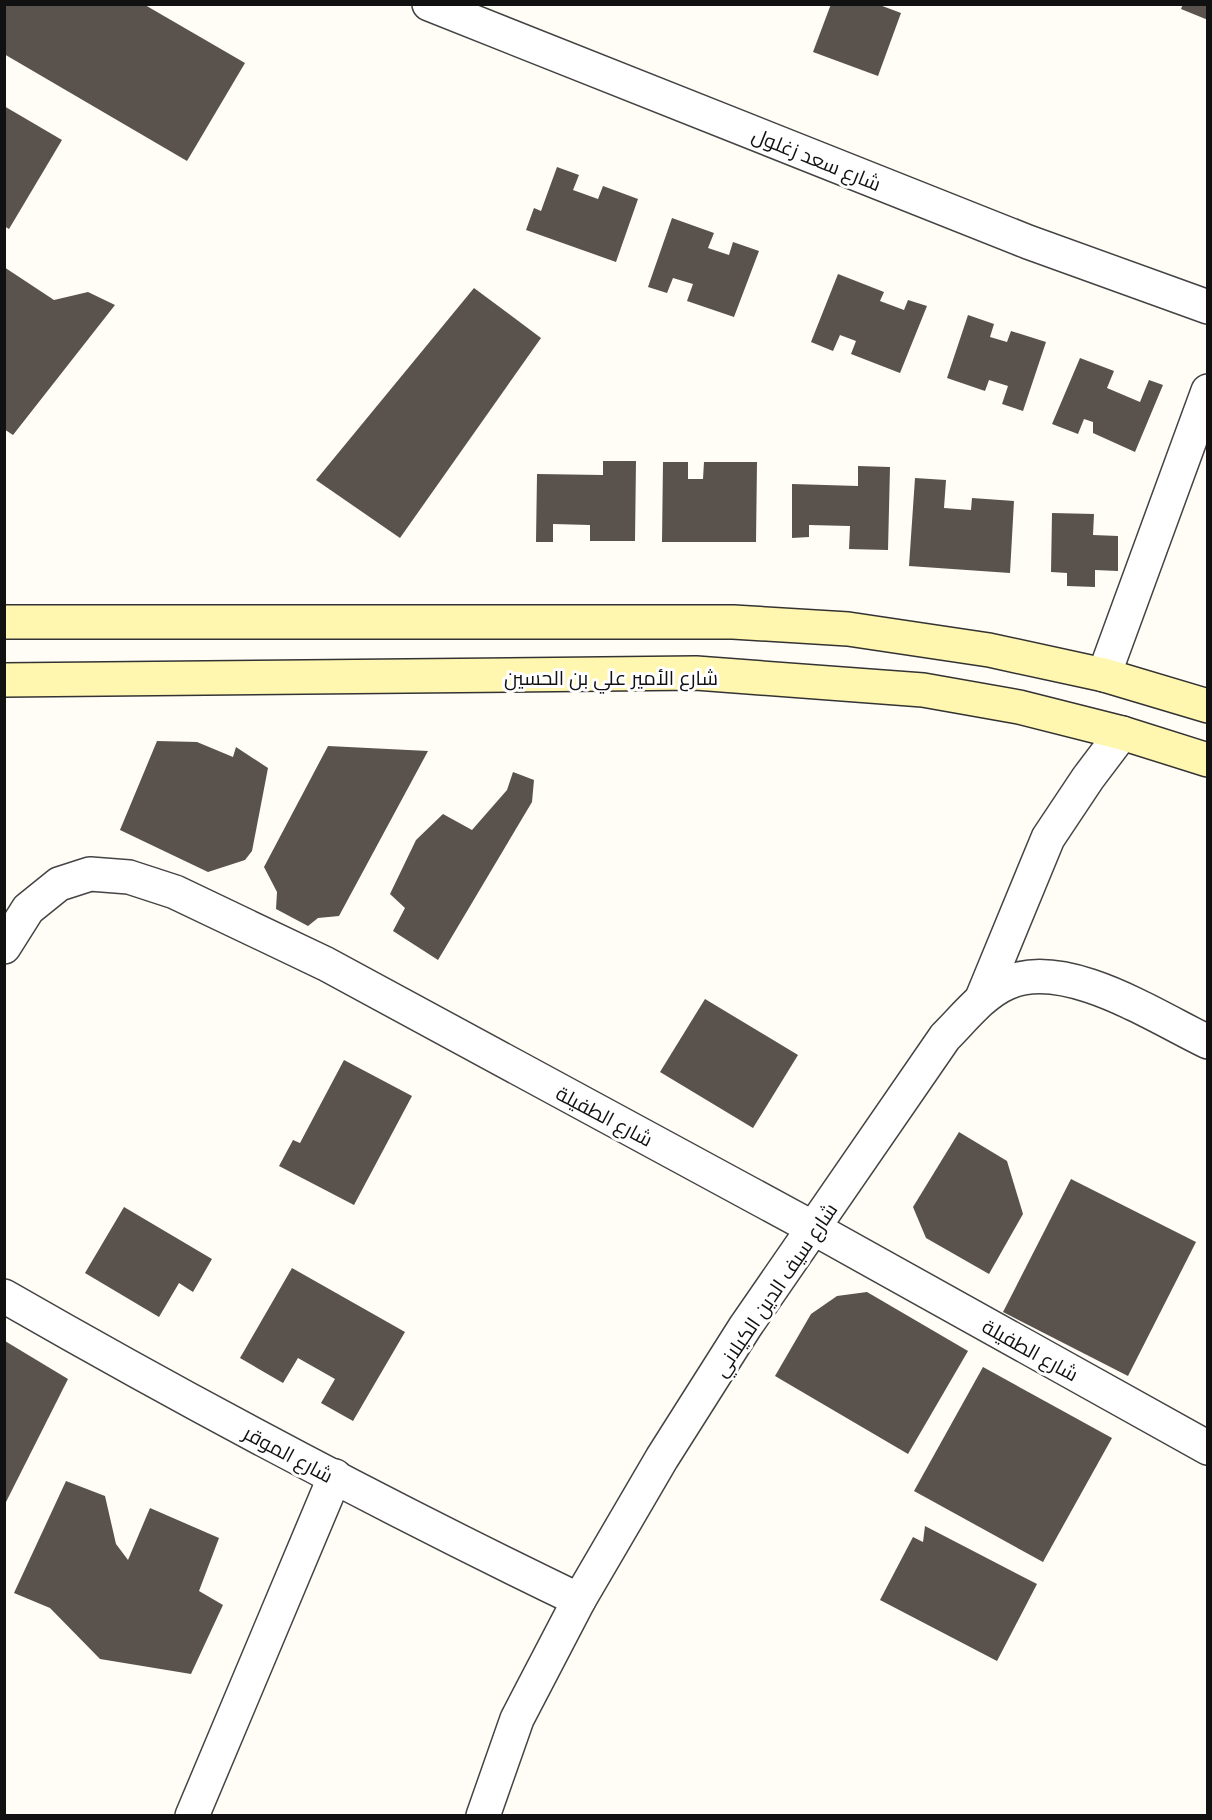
<svg xmlns="http://www.w3.org/2000/svg" width="1212" height="1820" viewBox="0 0 1212 1820" font-family="'Playfair Display',Cairo,serif">
<style>
.building{fill:#5a524d}
.lines{fill:none;stroke-linecap:round;stroke-linejoin:round}
.minor-casing{stroke:#444;stroke-width:36}
.tertiary-casing{stroke:#444;stroke-width:36}
.secondary-casing{stroke:#333;stroke-width:36}
.minor{stroke:#fff;stroke-width:33}
.tertiary{stroke:#fff;stroke-width:33}
.secondary{stroke:#fff6b0;stroke-width:33}
.labels{text-anchor:middle;dominant-baseline:central;stroke-width:6;stroke-linejoin:round;paint-order:stroke}
.street-label{font-size:20px;fill:#111;stroke:#fff}
</style>
<rect width="100%" height="100%" fill="#fffdf5"/>
<g class="building">
<polygon points="831,4 877,4 901,13 878,76 813,52"/>
<polygon points="1183,4 1208,4 1208,20 1181,9"/>
<polygon points="4,5 145,5 245,63 187,161 4,54"/>
<polygon points="4,106 62,140 9,229 4,226"/>
<polygon points="557,167 579,175 573,190 598,199 603,186 638,199 616,262 526,230 534,208 541,211"/>
<polygon points="672,218 714,233 708,248 729,255 733,242 759,251 734,317 687,301 693,284 673,278 667,293 648,287"/>
<polygon points="4,267 54,300 88,292 115,305 13,435 4,429"/>
<polygon points="838,274 884,292 880,301 904,310 908,300 927,306 900,373 851,354 856,341 840,335 833,351 811,342"/>
<polygon points="474,288 541,338 400,538 316,480"/>
<polygon points="968,315 994,324 990,337 1007,342 1011,331 1046,342 1023,411 1002,404 1008,386 989,380 985,391 947,378"/>
<polygon points="1080,358 1114,371 1107,388 1140,402 1149,380 1163,385 1135,452 1093,433 1093,422 1084,419 1078,434 1052,424"/>
<polygon points="603,461 636,461 635,541 590,541 590,525 553,524 553,542 536,542 537,474 603,475"/>
<polygon points="663,462 688,462 688,479 703,479 704,462 757,462 756,542 662,542"/>
<polygon points="858,466 890,467 888,550 849,549 850,526 809,525 809,537 792,538 792,484 858,486"/>
<polygon points="915,478 946,480 944,508 971,510 972,498 1014,501 1010,573 909,566"/>
<polygon points="1052,513 1094,514 1093,535 1118,536 1118,571 1095,570 1095,587 1067,586 1067,573 1051,572"/>
<polygon points="157,741 197,742 233,757 236,747 268,768 252,851 245,860 208,872 120,830"/>
<polygon points="328,746 428,751 339,916 318,918 308,926 276,909 277,892 264,867"/>
<polygon points="513,772 534,780 532,802 438,960 393,931 405,908 390,894 416,840 443,814 472,830 507,790"/>
<polygon points="705,999 798,1055 753,1128 660,1072"/>
<polygon points="344,1060 412,1096 354,1205 279,1166 293,1140 300,1143"/>
<polygon points="959,1132 1007,1161 1023,1214 989,1274 926,1238 913,1207"/>
<polygon points="1071,1179 1196,1242 1128,1376 1003,1312"/>
<polygon points="124,1207 212,1259 193,1292 179,1283 159,1317 85,1273"/>
<polygon points="292,1268 405,1332 353,1421 321,1403 335,1379 298,1358 283,1383 240,1358"/>
<polygon points="867,1292 968,1351 908,1454 775,1376 811,1314 837,1296"/>
<polygon points="5,1341 68,1379 5,1504"/>
<polygon points="983,1367 1112,1438 1043,1562 914,1491"/>
<polygon points="66,1481 105,1496 116,1544 128,1560 150,1508 219,1538 199,1591 223,1605 191,1674 100,1659 50,1608 14,1593"/>
<polygon points="925,1526 1037,1584 997,1661 880,1600 913,1537 923,1542"/>
</g>
<g class="lines">
<defs>
<g id="minor">
<polyline points="1104,675 1208,391"/>
<polyline points="4,947 28,909 59,884 90,874 129,877 175,892 326,964 815,1229 1208,1448"/>
<polyline points="982,998 1048,838 1088,778 1122,733"/>
<path d="M4,1296C192,1404 384,1506 579,1600"/>
<polyline points="192,1816 335,1476"/>
<path d="M483,1816L517,1719L579,1600L662,1458L745,1327L945,1037C964,1018 982,994 1007,983C1065,957 1154,1016 1208,1042"/>
</g>
<polyline id="tertiary" points="429,4 1028,242 1208,307"/>
<g id="secondary">
<polyline points="4,622 733,622 848,629 989,650 1104,675 1208,706"/>
<polyline points="4,680 696,673 923,690 1019,707 1122,733 1208,760"/>
</g>
</defs>
<use href="#minor" class="minor-casing"/>
<use href="#tertiary" class="tertiary-casing"/>
<use href="#secondary" class="secondary-casing"/>
<use href="#minor" class="minor"/>
<use href="#tertiary" class="tertiary"/>
<use href="#secondary" class="secondary"/>
</g>
<g class="labels">
<g class="street-label">
<text transform="translate(817 158) rotate(22)">شارع سعد زغلول</text>
<text x="611" y="676">شارع الأمير علي بن الحسين</text>
<text transform="translate(605 1115) rotate(28)">شارع الطفيلة</text>
<text transform="translate(774 1289) rotate(-56)">شارع سيف الدين الكيلاني</text>
<text transform="translate(1031 1349) rotate(29)">شارع الطفيلة</text>
<text transform="translate(289 1453) rotate(28)">شارع الموقر</text>
</g>
</g>
<rect width="1212" height="1820" fill="none" stroke="#111111" stroke-width="12"/>
</svg>
